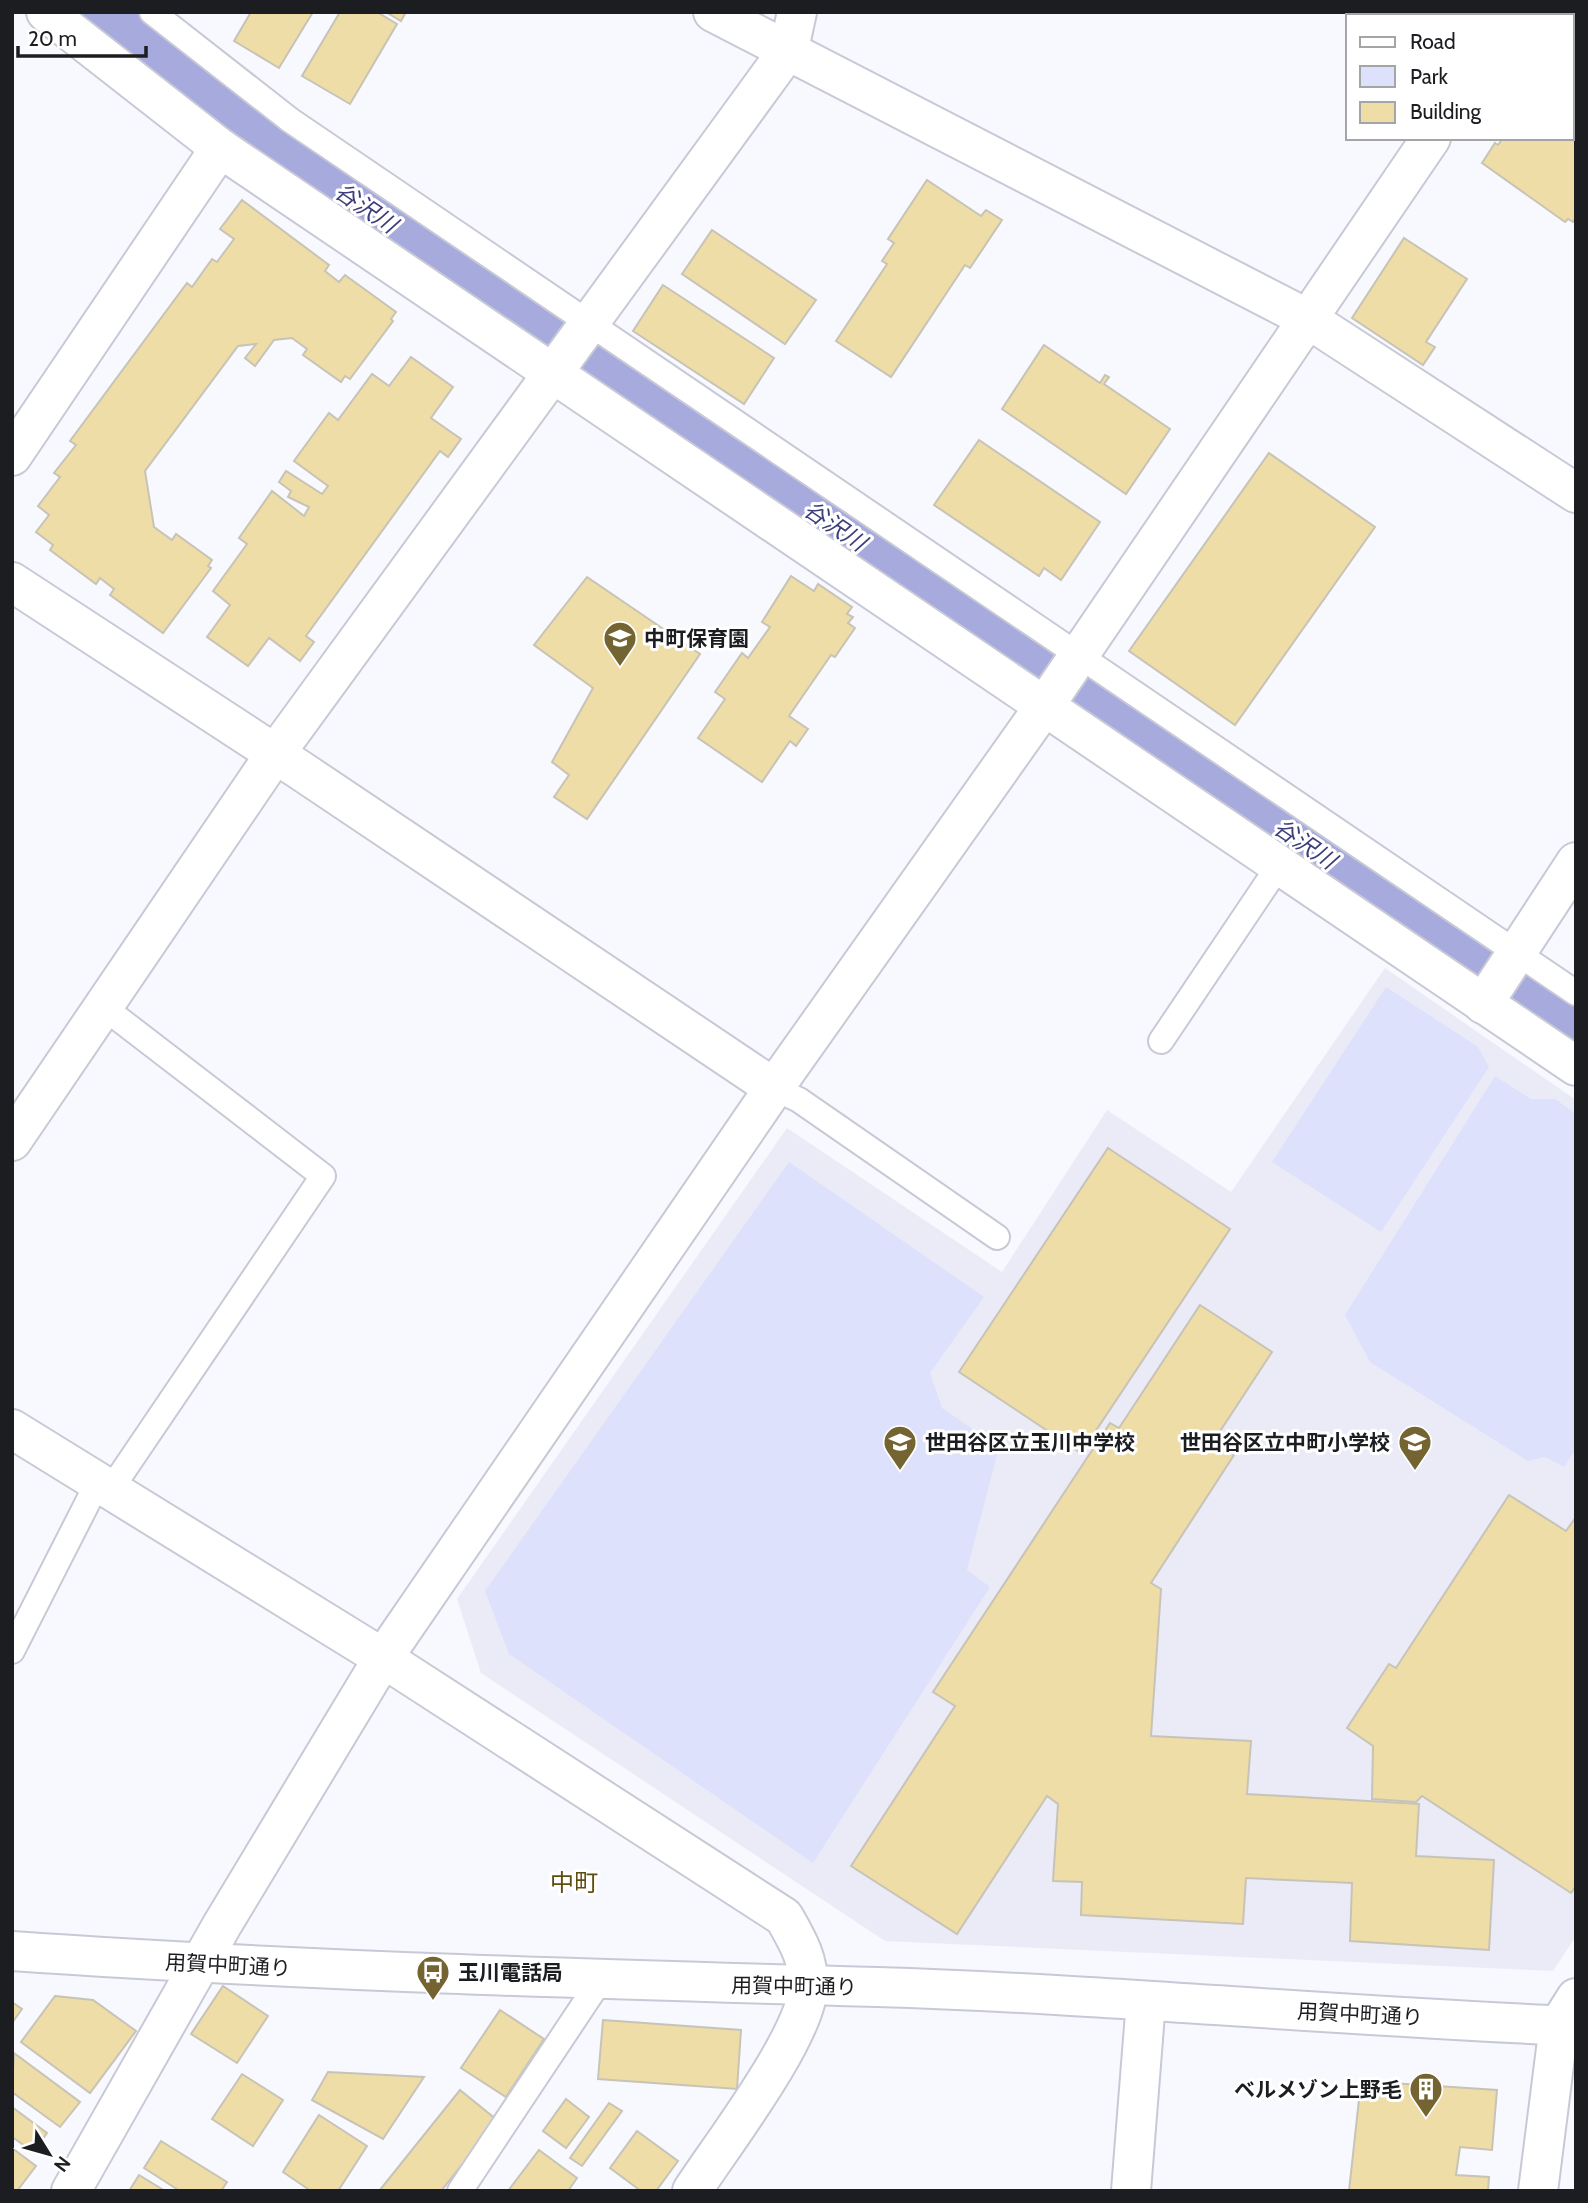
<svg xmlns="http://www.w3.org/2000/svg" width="1588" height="2203" viewBox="0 0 1588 2203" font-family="Cabin,'Noto Sans JP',sans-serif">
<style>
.built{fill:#eaebf7}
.green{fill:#dee1fc}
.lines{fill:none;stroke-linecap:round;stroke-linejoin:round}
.river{stroke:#a6aadc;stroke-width:77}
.building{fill:#efdda7;stroke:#c7c3b6;stroke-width:2}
.lane-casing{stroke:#c8c9d6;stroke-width:28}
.street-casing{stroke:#c8c9d6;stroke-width:42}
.secondary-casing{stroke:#c8c9d6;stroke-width:42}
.lane{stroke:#fff;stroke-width:24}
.street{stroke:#fff;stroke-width:38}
.secondary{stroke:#fff;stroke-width:38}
.labels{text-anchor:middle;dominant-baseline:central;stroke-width:6;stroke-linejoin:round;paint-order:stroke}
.poi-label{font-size:21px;font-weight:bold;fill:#1c1d21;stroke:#fff;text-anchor:start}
.street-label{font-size:21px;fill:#1c1d21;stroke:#fff}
.water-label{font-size:23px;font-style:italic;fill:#3d3d7b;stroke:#fff}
.quarter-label{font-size:24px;fill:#5f4e10;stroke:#fff}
</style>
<rect width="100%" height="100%" fill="#f8f9fe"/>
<polygon class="built" points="1385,968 1576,1100 1576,1936 1553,1971 885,1941 481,1673 457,1599 787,1128 1002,1272 1107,1110 1231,1192"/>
<g class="green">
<polygon points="1386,987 1478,1047 1489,1067 1381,1232 1272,1162"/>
<polygon points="1495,1076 1531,1099 1555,1099 1576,1114 1576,1449 1564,1467 1545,1457 1528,1461 1370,1362 1345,1315"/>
<polygon points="789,1162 984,1297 930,1373 942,1408 999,1447 967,1570 990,1587 813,1863 509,1654 485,1591"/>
</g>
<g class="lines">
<polyline class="river" points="103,12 269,142 1576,1028"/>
</g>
<g class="building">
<polygon points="251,12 313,12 279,68 234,41"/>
<polygon points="340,12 377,12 397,24 350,104 302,76"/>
<polygon points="386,12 406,12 401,21"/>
<polygon points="1572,36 1576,36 1576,217 1573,222 1568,219 1565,222 1482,163 1495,143 1498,145 1503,138 1572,138"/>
<polygon points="927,180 981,216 986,210 1002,220 970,268 965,265 891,377 836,341 887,264 882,261 894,243 888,239"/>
<polygon points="242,200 329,265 325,271 339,282 345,275 396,312 391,319 393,321 350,379 345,376 341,382 303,355 307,349 292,338 274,340 255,366 245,358 256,344 238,346 145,471 154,527 172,540 176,534 212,560 208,566 211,568 163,633 110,595 114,589 100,578 96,584 50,550 53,545 36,532 49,515 38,506 60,477 54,473 76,445 70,441 187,283 192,287 212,259 217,262 234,239 220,229"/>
<polygon points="712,230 816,300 785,344 682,274"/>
<polygon points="1404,238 1467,279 1426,342 1435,347 1423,365 1352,318"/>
<polygon points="663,285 774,358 744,404 633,331"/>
<polygon points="1044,345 1100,383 1105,375 1109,377 1104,384 1170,429 1126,494 1002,409"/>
<polygon points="411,357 453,387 431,418 461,439 448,457 440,451 306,636 314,642 300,661 269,638 248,666 207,637 230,605 213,591 247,544 239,538 272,491 304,516 309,507 288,497 291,491 279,482 286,471 322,494 328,486 294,461 329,413 338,420 372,374 389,386"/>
<polygon points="979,440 1100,522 1061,580 1044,568 1039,576 934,505"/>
<polygon points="1269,453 1375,527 1235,725 1129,651"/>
<polygon points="791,576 814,591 818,584 852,607 847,614 853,617 848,623 855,628 835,657 831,655 789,716 808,729 796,746 790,741 762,782 698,738 725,699 715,692 742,653 748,658 770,627 762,622"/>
<polygon points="587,577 700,654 587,819 554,797 569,775 552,762 593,688 534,645"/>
<polygon points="1108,1148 1230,1229 1081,1453 959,1372"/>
<polygon points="1200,1305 1272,1352 1213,1442 1234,1455 1151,1583 1161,1589 1151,1736 1251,1741 1247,1794 1419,1804 1416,1856 1494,1860 1489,1950 1350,1941 1352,1883 1246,1878 1243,1924 1081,1915 1082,1882 1053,1881 1058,1804 1047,1796 957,1934 851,1866 955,1706 933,1692 1110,1423 1119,1428"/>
<polygon points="1509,1495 1566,1531 1576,1517 1576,1886 1571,1893 1422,1796 1416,1802 1372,1799 1373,1746 1347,1728 1389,1664 1396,1668"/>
<polygon points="223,1986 268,2016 237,2063 191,2034"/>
<polygon points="55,1996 93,2000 136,2031 90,2093 21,2042"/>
<polygon points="12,2002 22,2009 12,2023"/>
<polygon points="500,2010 544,2039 506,2097 461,2068"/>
<polygon points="603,2020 741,2030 737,2089 598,2079"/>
<polygon points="14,2053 80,2102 60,2127 12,2092"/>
<polygon points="328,2072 424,2077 383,2139 312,2100"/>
<polygon points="242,2074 283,2100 253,2146 212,2119"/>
<polygon points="1361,2081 1497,2090 1492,2150 1460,2147 1456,2175 1489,2177 1488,2191 1349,2191"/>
<polygon points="460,2090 497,2120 441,2191 379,2191"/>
<polygon points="566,2099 589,2117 566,2148 543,2131"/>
<polygon points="609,2103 622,2111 582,2166 570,2158"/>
<polygon points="12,2107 47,2133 34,2152 12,2137"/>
<polygon points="319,2115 367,2146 338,2191 311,2191 283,2172"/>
<polygon points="637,2131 678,2161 656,2191 641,2191 610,2168"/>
<polygon points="161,2141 227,2182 221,2191 180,2191 144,2168"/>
<polygon points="12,2148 36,2166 17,2191 12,2188"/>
<polygon points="539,2150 577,2178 568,2191 508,2191"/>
<polygon points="139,2175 165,2191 129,2191"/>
</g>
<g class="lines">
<defs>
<g id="lane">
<polyline points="152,12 290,120 1576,993"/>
<polyline points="102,1006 323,1176 109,1492"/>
<polyline points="1161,1041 1280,864"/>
<polyline points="774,1088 799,1100 997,1237"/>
<polyline points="12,1651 97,1484"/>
<polyline points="460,2191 599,1982"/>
</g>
<g id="street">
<polyline points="46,12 220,148 1576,1066"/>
<polyline points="713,12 1308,319 1576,493"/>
<polyline points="1515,16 1517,12"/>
<polyline points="12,456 220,148"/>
<polyline points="12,582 300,770 774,1088"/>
<polyline points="1483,1004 1576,862"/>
<polyline points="12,1141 275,754 789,49 797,12"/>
<path d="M12,1429L383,1658L784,1917C797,1940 809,1959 808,1987C806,2036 722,2145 692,2191"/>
<polyline points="71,2191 222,1925 383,1658 774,1088 1043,708 1431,138"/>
<polyline points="1131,2191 1146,2001"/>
<polyline points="1538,2191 1559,2025 1576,1998"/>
</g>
<path id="secondary" d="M12,1951C300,1971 588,1979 877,1987C1110,1994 1343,2017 1576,2026"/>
</defs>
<use href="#lane" class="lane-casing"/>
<use href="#street" class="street-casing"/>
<use href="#secondary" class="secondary-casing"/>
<use href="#lane" class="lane"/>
<use href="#street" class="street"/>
<use href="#secondary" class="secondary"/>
</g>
<defs>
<symbol id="school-pin" viewBox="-11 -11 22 30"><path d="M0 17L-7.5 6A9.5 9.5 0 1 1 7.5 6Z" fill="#746432" stroke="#fff"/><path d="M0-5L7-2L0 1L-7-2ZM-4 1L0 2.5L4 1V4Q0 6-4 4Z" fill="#fff"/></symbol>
<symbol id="bus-pin" viewBox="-11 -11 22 30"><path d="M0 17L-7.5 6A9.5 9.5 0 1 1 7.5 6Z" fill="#746432" stroke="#fff"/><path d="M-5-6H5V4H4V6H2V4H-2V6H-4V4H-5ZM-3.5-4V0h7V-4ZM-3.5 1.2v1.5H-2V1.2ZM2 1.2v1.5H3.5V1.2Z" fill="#fff"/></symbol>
<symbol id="building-pin" viewBox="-11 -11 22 30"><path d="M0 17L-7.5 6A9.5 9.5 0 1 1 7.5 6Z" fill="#746432" stroke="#fff"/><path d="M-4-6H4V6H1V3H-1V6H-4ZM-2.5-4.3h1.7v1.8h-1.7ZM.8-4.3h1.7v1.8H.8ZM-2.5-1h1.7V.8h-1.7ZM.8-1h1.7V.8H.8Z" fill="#fff"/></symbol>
</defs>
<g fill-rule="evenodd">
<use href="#school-pin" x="601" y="619" width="38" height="52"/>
<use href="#school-pin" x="881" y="1423" width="38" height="52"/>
<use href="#school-pin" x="1396" y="1423" width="38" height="52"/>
<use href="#bus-pin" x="414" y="1953" width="38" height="52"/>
<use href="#building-pin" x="1407" y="2070" width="38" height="52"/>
</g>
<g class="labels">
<g class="poi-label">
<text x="644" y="638">中町保育園</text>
<text x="925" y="1442">世田谷区立玉川中学校</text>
<text x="1390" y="1442" text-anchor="end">世田谷区立中町小学校</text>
<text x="458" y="1972">玉川電話局</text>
<text x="1402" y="2089" text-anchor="end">ベルメゾン上野毛</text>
</g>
<g class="street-label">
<text transform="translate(228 1965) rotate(3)">用賀中町通り</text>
<text transform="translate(794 1986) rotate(1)">用賀中町通り</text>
<text transform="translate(1360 2014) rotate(3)">用賀中町通り</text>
</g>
<g class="water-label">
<text transform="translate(366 208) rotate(34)">谷沢川</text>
<text transform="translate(835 526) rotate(34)">谷沢川</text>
<text transform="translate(1305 844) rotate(34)">谷沢川</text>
</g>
<g class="quarter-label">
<text x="574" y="1882">中町</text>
</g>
</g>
<rect width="1588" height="2203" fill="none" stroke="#1c1d21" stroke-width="28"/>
<rect x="1346" y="14" width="228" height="126" fill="#ffffff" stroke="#a4a5a6" stroke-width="2"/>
<rect x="1360" y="37" width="35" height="10" fill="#ffffff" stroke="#a4a5a6" stroke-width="2"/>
<text x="1410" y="49" font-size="21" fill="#1c1d21">Road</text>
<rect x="1360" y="66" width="35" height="21" fill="#dee1fc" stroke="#a4a5a6" stroke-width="2"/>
<text x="1410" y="84" font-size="21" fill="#1c1d21">Park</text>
<rect x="1360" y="102" width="35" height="21" fill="#efdda7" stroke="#a4a5a6" stroke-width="2"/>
<text x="1410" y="119" font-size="21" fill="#1c1d21">Building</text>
<g transform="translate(49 2154) rotate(127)" stroke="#ffffff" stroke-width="5" paint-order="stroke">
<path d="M0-5L12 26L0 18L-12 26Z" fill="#1c1d21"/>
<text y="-10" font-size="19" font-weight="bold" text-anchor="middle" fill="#1c1d21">N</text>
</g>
<path d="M18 46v10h128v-10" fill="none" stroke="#1c1d21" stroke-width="3.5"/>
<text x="28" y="46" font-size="21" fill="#1c1d21" stroke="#ffffff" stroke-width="5" paint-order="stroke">20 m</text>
</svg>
